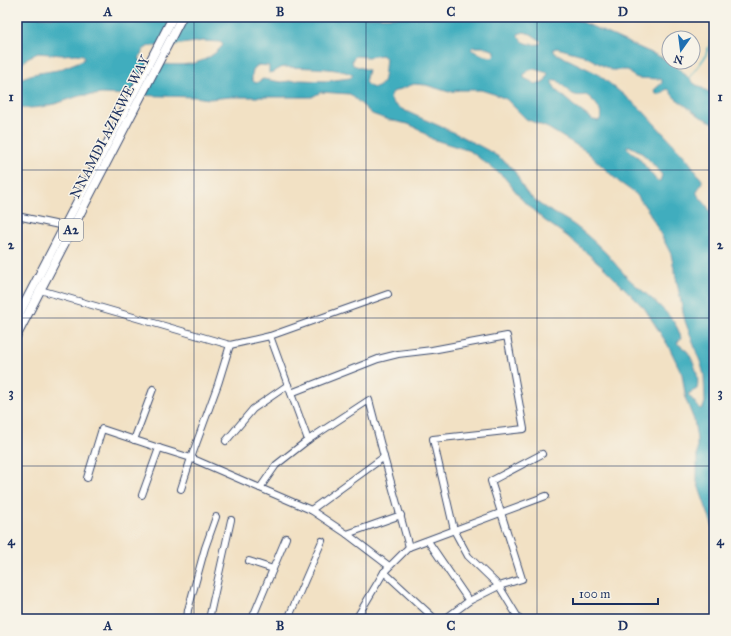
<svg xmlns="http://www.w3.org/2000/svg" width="731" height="636" viewBox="0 0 731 636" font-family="'IM FELL Great Primer',serif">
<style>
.water{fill:#40adbe;stroke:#2e6e8e;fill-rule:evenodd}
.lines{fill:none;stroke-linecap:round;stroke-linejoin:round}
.stream{stroke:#40adbe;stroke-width:1.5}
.minor-casing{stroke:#3b4a6d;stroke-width:8}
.highway-casing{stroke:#3b4a6d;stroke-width:10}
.minor{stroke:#fff;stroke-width:6}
.highway{stroke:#fff;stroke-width:8}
.grid{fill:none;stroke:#1b2f5e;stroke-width:1;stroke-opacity:0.55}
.labels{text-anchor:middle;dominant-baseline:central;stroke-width:3;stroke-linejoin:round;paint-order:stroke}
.shield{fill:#f7f3e8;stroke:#5d6a87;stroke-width:1}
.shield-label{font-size:13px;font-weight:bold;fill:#1b2f5e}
.street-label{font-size:14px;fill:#1b2f5e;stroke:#f7f3e8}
.neatline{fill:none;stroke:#1b2f5e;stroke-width:1.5}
.grid-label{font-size:13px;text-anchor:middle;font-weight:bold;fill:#1b2f5e}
</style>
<rect width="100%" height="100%" fill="#f7f3e8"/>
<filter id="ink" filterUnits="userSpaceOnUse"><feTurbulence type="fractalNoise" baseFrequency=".025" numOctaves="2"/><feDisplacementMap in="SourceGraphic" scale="8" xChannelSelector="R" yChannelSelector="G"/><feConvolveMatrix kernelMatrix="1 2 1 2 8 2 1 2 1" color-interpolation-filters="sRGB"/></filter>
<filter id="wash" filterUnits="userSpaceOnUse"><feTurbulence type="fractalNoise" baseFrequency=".012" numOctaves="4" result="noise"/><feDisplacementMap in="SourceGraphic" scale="16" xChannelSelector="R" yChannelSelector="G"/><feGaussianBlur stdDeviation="0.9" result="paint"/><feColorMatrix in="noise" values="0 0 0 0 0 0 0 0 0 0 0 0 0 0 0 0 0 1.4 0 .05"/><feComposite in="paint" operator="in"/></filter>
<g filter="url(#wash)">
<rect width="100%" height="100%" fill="#f2e1c4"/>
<path class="water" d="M17,17H138L141,21L147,19L148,17H571L665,59L678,68L695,84L714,95V123L701,117L675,98C671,95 671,90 667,89L661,94H656L654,90L662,83V80L660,79L638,78L633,76L628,70H611L583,55L557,48L553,49L555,53L598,74L641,109L687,159L702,180C702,187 696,189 697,194L707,206L714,219V530L697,482V440L694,420L686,400L682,374L669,347L645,309L601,265L567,236L544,220L524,202L504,177L470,151L432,139L419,129L408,124L389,120L372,114L350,94L321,92L312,97H230L209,99L195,97L101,94C94,96 86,94 79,96C55,104 44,109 17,108V80L33,74L58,70L83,60L85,57L83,55L76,54L62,55L38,53L27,58L17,71ZM524,32L531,34L541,41L540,44C531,45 523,44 518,36V34ZM203,41L220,42L223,45C201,71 173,65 144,62L139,59L143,50L149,46H167ZM473,47H484L495,51V54L492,57L482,55L472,50L471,49ZM382,55L386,58C385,65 385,72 384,78C382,89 372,91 365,82L368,70L353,65L352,60L356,56L368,57ZM259,65L269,66V73C277,72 279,67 285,67C302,68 339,67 353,75L350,78L327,81L300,80L281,82L263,79L256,83L252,80C252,73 252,68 259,65ZM534,69L548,73L546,79L543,83L536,84L524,78C523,72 529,70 534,69ZM554,80H557C568,89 570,98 586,95C594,100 605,112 599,121L593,120L574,106L557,91L552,83V81ZM414,84L426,85L449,92L459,90H481L494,94L506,99L526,119L548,128L586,151L619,182L636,194L649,212L671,254L685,321L701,364L704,375L705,402L703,408L700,409L688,394L697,389C700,377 694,361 687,351C684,348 680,346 677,343L681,338C676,314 644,294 628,278C620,270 613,261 606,253C596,243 585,233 574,225C560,215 543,209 531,197C523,191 520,180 515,172C506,159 484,148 470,141C454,132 437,125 421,118C412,114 402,110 394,104C392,102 391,99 390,96L393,92ZM627,146H629C643,151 652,163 662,175L660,181H657L638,157L627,148Z"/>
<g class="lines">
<polyline class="stream" points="688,80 705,57 714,33"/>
</g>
</g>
<g filter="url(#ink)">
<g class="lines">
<defs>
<g id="minor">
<polyline points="17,216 64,226"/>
<polyline points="40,290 230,345 270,336"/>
<polyline points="230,345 218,384 191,458 260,488"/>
<polyline points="291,393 378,359 398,354 432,350 507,336 524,429 433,439 454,530 468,556 499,586 519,619"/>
<polyline points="134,440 153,389"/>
<polyline points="308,440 270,336 388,294"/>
<polyline points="226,441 253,409 288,385"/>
<polyline points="159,448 191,458 181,489"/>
<polyline points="384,457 369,400 308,440 276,465 260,488 311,510 347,534 401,515"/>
<polyline points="87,478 102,429 159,448 142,495"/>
<polyline points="311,510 384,457 409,547"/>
<polyline points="347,534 389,566"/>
<polyline points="428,541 469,601"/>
<polyline points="249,561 273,569 252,619"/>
<polyline points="273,569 286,538"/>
<polyline points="384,572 435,619"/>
<polyline points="187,619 188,610 205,548 216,517"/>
<polyline points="209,619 231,520"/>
<polyline points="288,619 322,541"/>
<polyline points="356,619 384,572 409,547 546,496"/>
<polyline points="445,619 469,601 499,586 522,579 491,481 542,454"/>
</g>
<g id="highway">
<polyline points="17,318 173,17"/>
<polyline points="17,335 182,17"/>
</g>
</defs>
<use href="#minor" class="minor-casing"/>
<use href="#highway" class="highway-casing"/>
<use href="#minor" class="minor"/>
<use href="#highway" class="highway"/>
</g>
</g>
<path class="grid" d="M194,17V619M366,17V619M537,17V619M17,170H714M17,318H714M17,466H714"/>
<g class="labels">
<rect class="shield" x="59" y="219" width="24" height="22" rx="3"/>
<g class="shield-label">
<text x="71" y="230">A2</text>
</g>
<g class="street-label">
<text transform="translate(110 127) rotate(-63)">NNAMDI AZIKWE WAY</text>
</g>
</g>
<rect width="731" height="636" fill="none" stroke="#f7f3e8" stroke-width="44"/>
<g transform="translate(681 50) rotate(194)"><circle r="19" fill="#f7f3e8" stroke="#9fa5b1"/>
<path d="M0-3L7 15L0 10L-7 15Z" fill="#1f6fb2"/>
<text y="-6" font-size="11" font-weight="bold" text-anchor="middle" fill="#1b2f5e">N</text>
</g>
<path d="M573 598v6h85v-6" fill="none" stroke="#1b2f5e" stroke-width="2"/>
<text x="579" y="598" font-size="12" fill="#1b2f5e" stroke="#f7f3e8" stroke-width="3" paint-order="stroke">100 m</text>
<rect x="22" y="22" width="687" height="592" class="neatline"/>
<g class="grid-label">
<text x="108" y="16">A</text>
<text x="280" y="16">B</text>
<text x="451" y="16">C</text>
<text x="623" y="16">D</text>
<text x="11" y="101">1</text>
<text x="720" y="101">1</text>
<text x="11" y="249">2</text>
<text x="720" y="249">2</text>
<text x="11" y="397">3</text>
<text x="720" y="397">3</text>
<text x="11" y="545">4</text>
<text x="720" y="545">4</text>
<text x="108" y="630">A</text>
<text x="280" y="630">B</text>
<text x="451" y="630">C</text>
<text x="623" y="630">D</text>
</g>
</svg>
